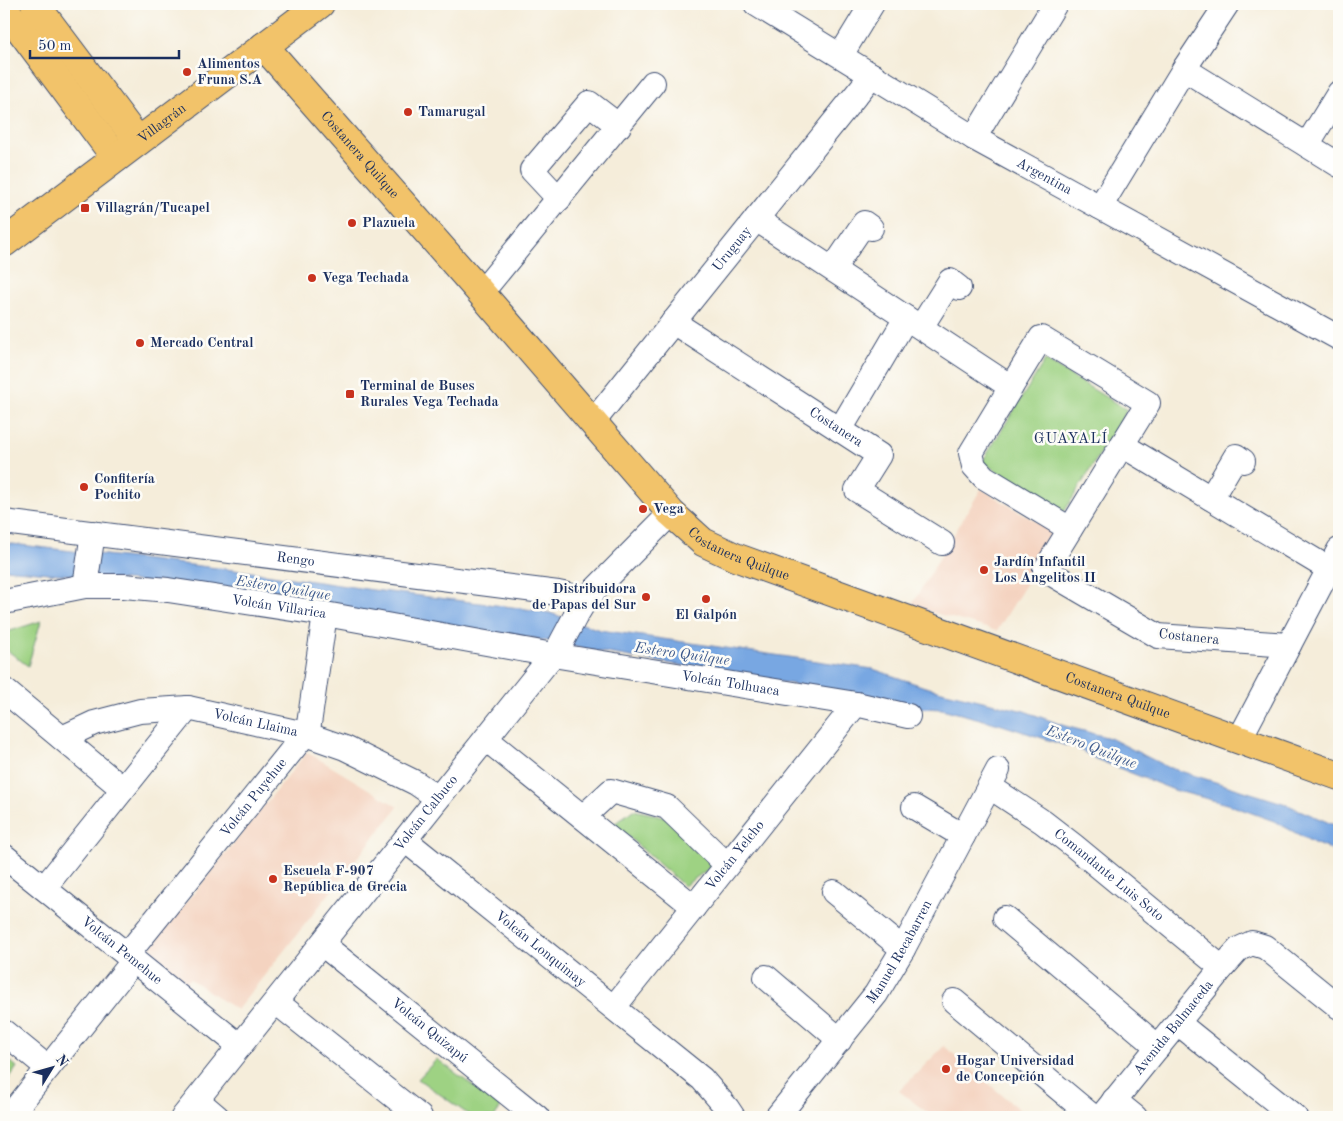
<svg xmlns="http://www.w3.org/2000/svg" width="1343" height="1121" viewBox="0 0 1343 1121" font-family="'Old Standard TT',serif">
<style>
.built{fill:#f4d3c0}
.green{fill:#9ed283;stroke:#5c8070}
.water{fill:#78a7e2;stroke:#4a6ba0}
.lines{fill:none;stroke-linecap:round;stroke-linejoin:round}
.minor-casing{stroke:#3c4c71;stroke-width:26}
.major-casing{stroke:#3c4c71;stroke-width:30}
.minor{stroke:#fff;stroke-width:24}
.major{stroke:#f2c36a;stroke-width:28}
.poi-dot{fill:#c8321e;stroke:#fdfcf7;stroke-width:2}
.labels{text-anchor:middle;dominant-baseline:central;stroke-width:5;stroke-linejoin:round;paint-order:stroke}
.poi-label{font-size:14px;font-weight:bold;fill:#1b2f5e;stroke:#fdfcf7;text-anchor:start}
.street-label{font-size:14px;fill:#1b2f5e;stroke:#fdfcf7}
.neighbourhood-label{font-size:15px;letter-spacing:1px;fill:#1b2f5e;stroke:#fdfcf7}
.water-label{font-size:15px;font-style:italic;fill:#3c598c;stroke:#fdfcf7}
</style>
<rect width="100%" height="100%" fill="#fdfcf7"/>
<filter id="ink" filterUnits="userSpaceOnUse"><feTurbulence type="fractalNoise" baseFrequency=".02" numOctaves="2"/><feDisplacementMap in="SourceGraphic" scale="10" xChannelSelector="R" yChannelSelector="G"/><feConvolveMatrix kernelMatrix="1 2 1 2 8 2 1 2 1" color-interpolation-filters="sRGB"/></filter>
<filter id="wash" filterUnits="userSpaceOnUse"><feTurbulence type="fractalNoise" baseFrequency=".0096" numOctaves="4" result="noise"/><feDisplacementMap in="SourceGraphic" scale="20" xChannelSelector="R" yChannelSelector="G"/><feGaussianBlur stdDeviation="1.12" result="paint"/><feColorMatrix in="noise" values="0 0 0 0 0 0 0 0 0 0 0 0 0 0 0 0 0 1.4 0 .05"/><feComposite in="paint" operator="in"/></filter>
<g filter="url(#wash)">
<rect width="100%" height="100%" fill="#f5edda"/>
<g class="built">
<polygon points="981,489 1057,534 997,631 911,606"/>
<polygon points="307,752 398,807 237,1010 190,979 185,983 148,951"/>
<polygon points="944,1046 1028,1117 933,1117 899,1091"/>
</g>
<g class="green">
<polygon points="1045,360 1127,410 1064,512 982,462"/>
<polygon points="41,621 28,666 4,648 4,633"/>
<polygon points="633,810 667,817 713,866 684,886 614,824"/>
<polygon points="4,1057 17,1067 4,1086"/>
<polygon points="437,1059 501,1107 494,1117 472,1117 418,1079"/>
</g>
<polygon class="water" points="4,543 251,572 373,590 520,608 550,613 600,630 873,669 925,687 1024,711 1065,726 1110,738 1167,767 1283,803 1339,827 1339,853 1314,843 1274,821 1227,804 1174,790 1096,759 1075,747 1064,745 999,724 942,709 921,708 888,700 595,651 533,638 405,621 137,581 4,569"/>
</g>
<g filter="url(#ink)">
<g class="lines">
<defs>
<g id="minor">
<path id="s1" d="M756,4L974,138L1339,338"/>
<polyline points="841,55 872,4"/>
<polyline points="1184,69 1339,165"/>
<polyline points="974,138 1055,4"/>
<polyline points="1307,145 1339,93"/>
<polyline points="559,199 532,170 589,103 619,126"/>
<polyline points="1100,207 1184,69 1227,4"/>
<polyline points="756,219 1011,387 1041,338 1148,403 1122,445 1329,569"/>
<polyline points="833,269 864,223 871,228"/>
<polyline points="481,293 653,83"/>
<path id="s2" d="M673,322L879,455L857,490L942,543"/>
<polyline points="921,327 950,281 959,288"/>
<polyline points="1011,387 971,453 974,466 984,477 1070,529"/>
<path id="s3" d="M593,422L872,75"/>
<polyline points="840,430 906,318"/>
<polyline points="1122,445 1045,570 1158,636 1289,645"/>
<polyline points="1211,498 1236,456 1243,461"/>
<path id="s4" d="M4,522L558,593L586,599"/>
<polyline points="85,586 93,533"/>
<path id="s5" d="M4,602L85,586H124L168,590L325,614L553,655L856,704L908,716"/>
<polyline points="4,690 123,789"/>
<path id="s6" d="M62,738L94,723L140,711L188,708L305,734L345,748L416,783L438,798"/>
<polyline points="486,739 694,907"/>
<polyline points="1239,740 1339,550"/>
<path id="s7" d="M990,787L1043,822L1074,846L1222,968"/>
<polyline points="914,807 963,836"/>
<polyline points="583,817 611,791 667,807 727,865"/>
<path id="s8" d="M405,840L702,1079L727,1108L733,1117"/>
<path id="s9" d="M4,856L240,1046"/>
<polyline points="44,888 188,708"/>
<polyline points="834,892 903,949"/>
<polyline points="1005,918 1158,1047"/>
<path id="s10" d="M322,944L537,1117"/>
<path id="s11" d="M127,955L305,734L309,724L325,614"/>
<polyline points="766,977 840,1040"/>
<polyline points="954,1001 1093,1117"/>
<polyline points="276,1002 420,1117"/>
<path id="s12" d="M614,1007L856,704"/>
<polyline points="1178,1023 1295,1117"/>
<polyline points="4,1032 48,1068"/>
<polyline points="197,1100 217,1117"/>
<polyline points="1114,1100 1135,1117"/>
<polyline points="9,1117 134,960"/>
<path id="s13" d="M183,1117L559,647L575,617L586,599L671,513"/>
<path id="s14" d="M777,1117L876,994L903,949L998,770"/>
<path id="s15" d="M1101,1117L1222,968L1239,949L1252,943L1265,947L1339,1007"/>
</g>
<g id="major">
<polyline points="35,4 138,141"/>
<polyline points="4,8 116,158"/>
<path id="s16" d="M264,46L481,293L671,513L703,542L735,557L1339,776"/>
<path id="s17" d="M4,243L320,4"/>
</g>
</defs>
<use href="#minor" class="minor-casing"/>
<use href="#major" class="major-casing"/>
<use href="#minor" class="minor"/>
<use href="#major" class="major"/>
</g>
</g>
<g class="poi-dot">
<circle cx="187" cy="72" r="5"/>
<circle cx="408" cy="112" r="5"/>
<rect x="80" y="203" width="10" height="10" rx="2.5"/>
<circle cx="352" cy="223" r="5"/>
<circle cx="312" cy="278" r="5"/>
<circle cx="140" cy="343" r="5"/>
<rect x="345" y="389" width="10" height="10" rx="2.5"/>
<circle cx="84" cy="487" r="5"/>
<circle cx="643" cy="509" r="5"/>
<circle cx="984" cy="570" r="5"/>
<circle cx="646" cy="597" r="5"/>
<circle cx="706" cy="599" r="5"/>
<circle cx="273" cy="879" r="5"/>
<circle cx="946" cy="1069" r="5"/>
</g>
<g class="labels">
<g class="poi-label">
<text x="197" y="64">Alimentos<tspan x="197" dy="16">Fruna S.A</tspan></text>
<text x="418" y="112">Tamarugal</text>
<text x="95" y="208">Villagrán/Tucapel</text>
<text x="362" y="223">Plazuela</text>
<text x="322" y="278">Vega Techada</text>
<text x="150" y="343">Mercado Central</text>
<text x="360" y="386">Terminal de Buses<tspan x="360" dy="16">Rurales Vega Techada</tspan></text>
<text x="94" y="479">Confitería<tspan x="94" dy="16">Pochito</tspan></text>
<text x="653" y="509">Vega</text>
<text x="994" y="562">Jardín Infantil<tspan x="994" dy="16">Los Angelitos II</tspan></text>
<text x="636" y="589" text-anchor="end">Distribuidora<tspan x="636" dy="16">de Papas del Sur</tspan></text>
<text x="706" y="615" text-anchor="middle">El Galpón</text>
<text x="283" y="871">Escuela F-907<tspan x="283" dy="16">República de Grecia</tspan></text>
<text x="956" y="1061">Hogar Universidad<tspan x="956" dy="16">de Concepción</tspan></text>
</g>
<g class="street-label">
<text stroke="none"><textPath href="#s17" startOffset="198">Villagrán</textPath></text>
<text stroke="none"><textPath href="#s16" startOffset="145">Costanera Quilque</textPath></text>
<text stroke="none"><textPath href="#s1" startOffset="336">Argentina</textPath></text>
<text stroke="none"><textPath href="#s3" startOffset="222">Uruguay</textPath></text>
<text stroke="none"><textPath href="#s2" startOffset="194">Costanera</textPath></text>
<text stroke="none"><textPath href="#s16" startOffset="700">Costanera Quilque</textPath></text>
<text stroke="none"><textPath href="#s4" startOffset="294">Rengo</textPath></text>
<text stroke="none"><textPath href="#s5" startOffset="278">Volcán Villarica</textPath></text>
<text transform="translate(1189 637) rotate(6)">Costanera</text>
<text stroke="none"><textPath href="#s5" startOffset="736">Volcán Tolhuaca</textPath></text>
<text stroke="none"><textPath href="#s16" startOffset="1105">Costanera Quilque</textPath></text>
<text stroke="none"><textPath href="#s6" startOffset="200">Volcán Llaima</textPath></text>
<text stroke="none"><textPath href="#s11" startOffset="202">Volcán Puyehue</textPath></text>
<text stroke="none"><textPath href="#s13" startOffset="389">Volcán Calbuco</textPath></text>
<text stroke="none"><textPath href="#s12" startOffset="194">Volcán Yelcho</textPath></text>
<text stroke="none"><textPath href="#s7" startOffset="148">Comandante Luis Soto</textPath></text>
<text stroke="none"><textPath href="#s8" startOffset="174">Volcán Lonquimay</textPath></text>
<text stroke="none"><textPath href="#s9" startOffset="151">Volcán Pemehue</textPath></text>
<text stroke="none"><textPath href="#s14" startOffset="206">Manuel Recabarren</textPath></text>
<text stroke="none"><textPath href="#s15" startOffset="115">Avenida Balmaceda</textPath></text>
<text stroke="none"><textPath href="#s10" startOffset="138">Volcán Quizapú</textPath></text>
</g>
<g class="neighbourhood-label">
<text x="1071" y="439">GUAYALÍ</text>
</g>
<g class="water-label">
<text transform="translate(283 589) rotate(9)">Estero Quilque</text>
<text transform="translate(682 655) rotate(8)">Estero Quilque</text>
<text transform="translate(1091 748) rotate(21)">Estero Quilque</text>
</g>
</g>
<rect width="1343" height="1121" fill="none" stroke="#fdfcf7" stroke-width="20"/>
<g transform="translate(52 1068) rotate(53)" stroke="#fdfcf7" stroke-width="4" paint-order="stroke">
<path d="M0-4L9 19L0 12L-9 19Z" fill="#1b2f5e"/>
<text y="-8" font-size="14" font-weight="bold" text-anchor="middle" fill="#1b2f5e">N</text>
</g>
<path d="M30 50v8h149v-8" fill="none" stroke="#1b2f5e" stroke-width="2.5"/>
<text x="38" y="50" font-size="15" fill="#1b2f5e" stroke="#fdfcf7" stroke-width="4" paint-order="stroke">50 m</text>
</svg>
